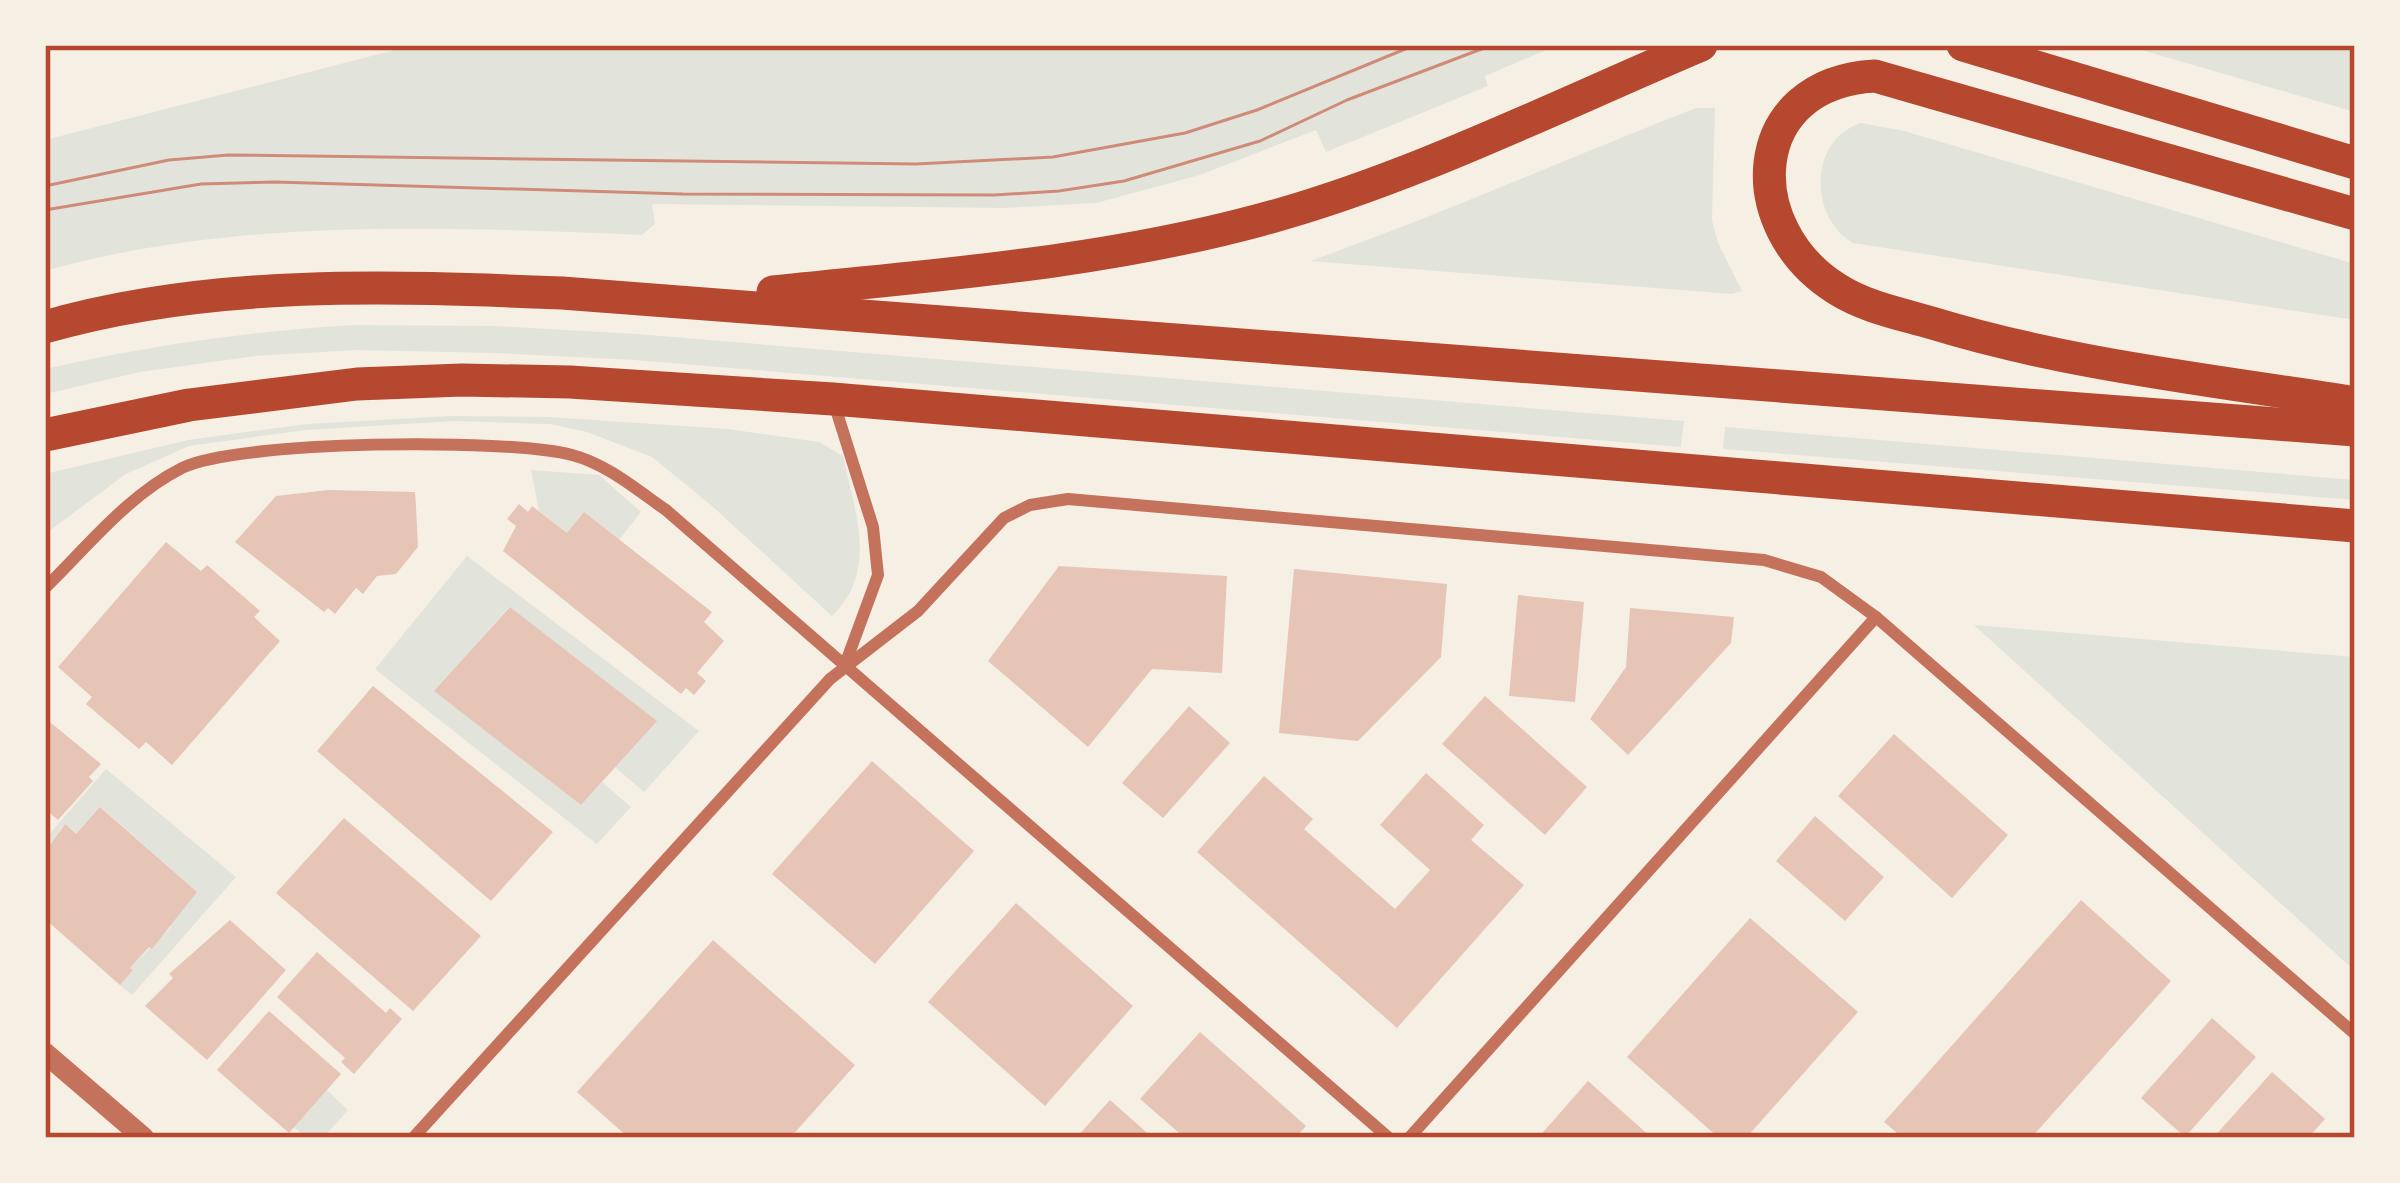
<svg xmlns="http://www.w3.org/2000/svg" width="2400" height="1183" viewBox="0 0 2400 1183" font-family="Lora,serif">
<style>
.green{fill:#e2e4dc}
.building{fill:#e6c5b7}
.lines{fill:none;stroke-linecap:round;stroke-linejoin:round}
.minor{stroke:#c5725c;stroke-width:12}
.tertiary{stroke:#c5725c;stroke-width:21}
.trunk{stroke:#b5482f;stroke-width:33}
.tram{stroke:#cf8b77;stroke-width:3}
.neatline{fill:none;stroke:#b5482f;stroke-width:4.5}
</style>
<rect width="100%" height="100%" fill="#f6efe4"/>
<g class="green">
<path d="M414,45H1558L1485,76L1488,86L1326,152L1316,130L1200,175L1096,203L1004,208L652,204L655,224L642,235C446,227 236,217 45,271V140Z"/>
<polygon points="2124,45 2355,45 2355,112"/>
<path d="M1696,108H1715L1712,220L1718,243L1742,291L1732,294L1310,261C1441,215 1567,158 1696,108Z"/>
<path d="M1861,123L1904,131L2355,264V320L1853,243C1808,217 1809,139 1861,123Z"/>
<path d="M355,325L496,326L637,334L1684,421L1681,447L634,360L495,353L356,350L255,356L140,372L45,394V369C148,346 249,331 355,325Z"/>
<path d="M452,416L549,417L728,429L819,442L843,456C855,512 879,571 832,616L712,506L652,457L587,432L550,424L454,421L306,430L189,446L126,474L45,534V475L53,472L188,440L306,424Z"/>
<polygon points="1725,427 2355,480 2355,500 1723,449"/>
<polygon points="531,470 599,475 641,512 619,540 567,533 539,511"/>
<polygon points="467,556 699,731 644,792 615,767 656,721 509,607 435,691 581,805 602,782 631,807 597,844 375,669"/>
<polygon points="1974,625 2355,657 2355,971"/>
<polygon points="106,769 236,877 132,995 120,985 133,970 130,968 171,927 169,924 197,892 101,807 76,834 64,824 45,852 45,839"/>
<polygon points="327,1090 348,1110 323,1138 306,1138 294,1127"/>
</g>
<g class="building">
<polygon points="328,490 415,492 416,507 418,547 396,574 377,576 363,594 356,588 335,614 328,608 324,612 235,542 276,496"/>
<polygon points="519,504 528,512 532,506 567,533 584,512 712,612 704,622 724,641 697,673 706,681 694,695 686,688 681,694 503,551 516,526 507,519"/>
<polygon points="166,542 201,571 207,565 260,611 254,617 280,641 172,765 146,742 139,749 86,704 92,697 58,667"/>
<polygon points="1059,566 1227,576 1222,673 1152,669 1088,747 988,661"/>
<polygon points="1294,569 1447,584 1441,657 1358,741 1279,733"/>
<polygon points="1518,595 1584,602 1575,702 1509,696"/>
<polygon points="510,607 657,721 581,805 434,691"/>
<polygon points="1630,608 1734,617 1731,643 1628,755 1590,719 1626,667"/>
<polygon points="373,686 553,832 491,901 317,751"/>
<polygon points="1485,696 1587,787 1545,835 1442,744"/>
<polygon points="1189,706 1230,743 1163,818 1122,783"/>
<polygon points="45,718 101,764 89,777 93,781 58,820 45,809"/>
<polygon points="1894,734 2008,835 1952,898 1838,796"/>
<polygon points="872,761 974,851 875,964 772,874"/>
<polygon points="1426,773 1484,825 1471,840 1524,885 1397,1028 1197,852 1264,776 1313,819 1304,829 1395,909 1430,870 1380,825"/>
<polygon points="100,807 197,892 152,949 149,947 130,968 133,970 120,985 45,919 45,852 65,824 76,834"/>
<polygon points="1815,816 1884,877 1845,921 1776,861"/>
<polygon points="344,818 481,936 413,1011 276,893"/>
<polygon points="2081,900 2171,981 2031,1138 1903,1138 1884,1122"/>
<polygon points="1016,903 1133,1006 1045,1106 928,1002"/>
<polygon points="1750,918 1858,1012 1746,1138 1719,1138 1627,1057"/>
<polygon points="230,920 286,970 207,1060 145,1006 173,978 169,974"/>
<polygon points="713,940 855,1065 790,1138 629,1138 577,1092"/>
<polygon points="317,952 386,1013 390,1008 402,1019 354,1074 341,1062 345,1058 277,997"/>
<polygon points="269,1011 341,1074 289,1133 217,1070"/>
<polygon points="2212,1018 2256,1057 2185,1137 2141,1098"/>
<polygon points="1200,1032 1306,1126 1295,1138 1185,1138 1140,1099"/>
<polygon points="2272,1072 2325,1119 2308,1138 2213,1138"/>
<polygon points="1588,1081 1652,1138 1538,1138"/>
<polygon points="1110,1100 1153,1138 1076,1138"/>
</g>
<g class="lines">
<g class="minor">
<polyline points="833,400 873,527 878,575 846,662"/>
<path d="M45,588C87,547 128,495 182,468C239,440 507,438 572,455C607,464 637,490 666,510L1389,1138"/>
<polyline points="413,1138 830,679 918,611 1004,518 1030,505 1068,499 1764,560 1821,577 1876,617 2355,1034"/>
<polyline points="1409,1138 1876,617"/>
</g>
<polyline class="tertiary" points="45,1053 144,1138"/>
<g class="trunk">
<polyline points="1963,45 2355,163"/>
<path d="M2355,214L1875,76C1744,83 1739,228 1837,289C1865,307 1901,314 1932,323C2069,365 2214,380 2355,403"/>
<path d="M773,292C936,275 1101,263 1260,220C1407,181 1559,105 1701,45"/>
<path d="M45,327C211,279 392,286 562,293L2355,430"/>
<polyline points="45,435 189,405 357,384 462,380 570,382 833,399 2355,526"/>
</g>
<g class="tram">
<polyline points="45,186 169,160 228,155 916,164 1053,157 1185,133 1257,110 1415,45"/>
<polyline points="45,210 201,184 275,182 683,194 994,195 1059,191 1124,181 1260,141 1347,100 1492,45"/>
</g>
</g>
<rect width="2400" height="1183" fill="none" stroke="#f6efe4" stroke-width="96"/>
<rect x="48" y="48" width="2304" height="1087" class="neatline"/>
</svg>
